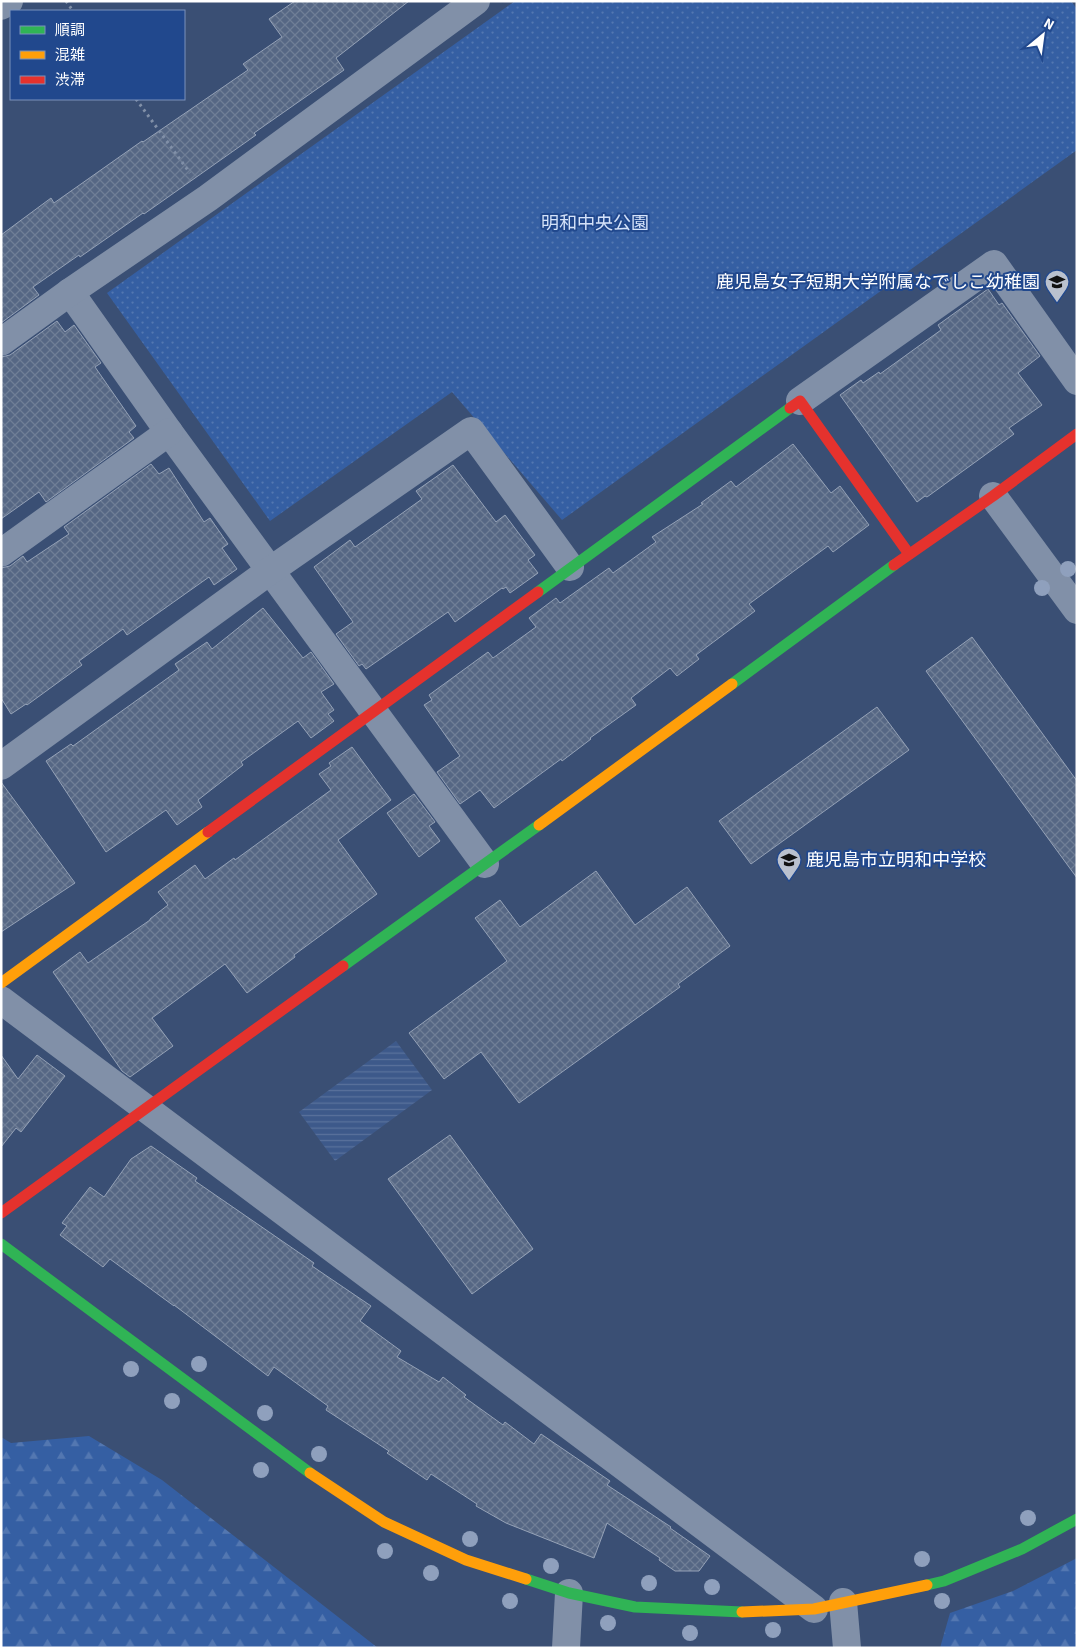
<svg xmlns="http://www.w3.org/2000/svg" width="1078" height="1649" viewBox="0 0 1078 1649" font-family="'Source Sans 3','Noto Sans JP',sans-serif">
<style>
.forest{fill:url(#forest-firs)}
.park{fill:url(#park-dots)}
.water{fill:url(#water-rules)}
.building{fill:url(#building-cross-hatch);stroke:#95a2b7}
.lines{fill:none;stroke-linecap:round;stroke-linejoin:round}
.path{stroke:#8190a8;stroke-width:3;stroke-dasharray:2.5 4;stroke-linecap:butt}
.street{stroke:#8190a8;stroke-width:28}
.fast{stroke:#30b455;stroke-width:11}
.slow{stroke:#ff9f0a;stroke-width:11}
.jam{stroke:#e5322d;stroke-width:11}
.tree{fill:#8fa0bd}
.labels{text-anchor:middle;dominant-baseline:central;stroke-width:4;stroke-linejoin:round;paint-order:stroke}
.park-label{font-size:18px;fill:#d4e2f9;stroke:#21488d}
.poi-label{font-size:18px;fill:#fff;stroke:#21488d;text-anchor:end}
</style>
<defs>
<pattern id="forest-firs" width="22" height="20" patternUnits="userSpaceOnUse" patternTransform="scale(1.25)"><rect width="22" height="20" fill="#355fa3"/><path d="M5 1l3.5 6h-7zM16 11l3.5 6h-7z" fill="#5377b1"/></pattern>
<pattern id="park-dots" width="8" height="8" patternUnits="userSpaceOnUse" patternTransform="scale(1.25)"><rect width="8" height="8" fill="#355fa3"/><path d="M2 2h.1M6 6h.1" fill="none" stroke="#5377b1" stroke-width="1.8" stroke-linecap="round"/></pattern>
<pattern id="water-rules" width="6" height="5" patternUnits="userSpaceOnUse" patternTransform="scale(1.25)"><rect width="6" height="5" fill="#3d598a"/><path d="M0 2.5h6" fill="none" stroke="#5a729c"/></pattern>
<pattern id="building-cross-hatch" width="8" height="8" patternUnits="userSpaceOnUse" patternTransform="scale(1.25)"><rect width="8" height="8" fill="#566784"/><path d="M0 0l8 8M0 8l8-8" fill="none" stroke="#6f7e96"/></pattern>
</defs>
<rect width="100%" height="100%" fill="#3a4f74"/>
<g class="forest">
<polygon points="89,1436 162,1480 378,1648 1,1648 1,1437 11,1443"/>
<polygon points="1077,1558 1077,1648 940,1648 950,1613 1013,1591"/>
</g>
<polygon class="park" points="515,1 1071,1 1077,9 1077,150 562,520 452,392 270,521 107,293"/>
<polygon class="water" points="396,1041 432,1090 335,1161 299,1112"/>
<g class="building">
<polygon points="295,1 409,1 336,58 344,70 254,133 256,135 144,214 143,213 80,257 79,255 33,287 39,295 1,323 1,235 51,198 54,203 142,141 143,142 248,70 243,64 282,37 269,19"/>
<polygon points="988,289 999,305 1002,303 1040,356 1018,373 1042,405 1009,428 1014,434 927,497 925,496 917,502 840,395 861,380 863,383 879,372 880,374 941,330 938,325"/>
<polygon points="57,321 65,332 74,325 101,363 95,367 136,426 129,432 134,438 46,502 39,492 1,519 1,357 10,355"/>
<polygon points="793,444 831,493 840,486 869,525 833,552 828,546 749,604 755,611 696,655 699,659 677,676 670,668 631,698 636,705 590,738 591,739 562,761 561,759 494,808 480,790 460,804 437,772 460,756 424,705 432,700 429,695 488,652 493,658 536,627 529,618 556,598 560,603 609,568 613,573 656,542 652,537 703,504 701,503 731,481 736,487"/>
<polygon points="151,464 159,474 169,468 204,522 210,518 228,544 222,548 237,569 214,585 209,577 127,635 123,629 79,661 82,665 27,705 26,704 11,714 1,698 1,568 10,566 23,556 27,562 69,534 64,527"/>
<polygon points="453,465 496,522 505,515 535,555 528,560 538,573 510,593 506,587 503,589 502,588 455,622 448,612 366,669 362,664 359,666 336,634 353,622 314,567 350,540 355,547 422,499 416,491"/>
<polygon points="263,608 303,658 311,652 334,684 321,692 334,710 328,714 334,721 311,738 298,721 241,762 243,765 198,800 202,807 177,825 166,810 106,852 46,761 71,744 73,746 179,670 175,664 207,642 212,649"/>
<polygon points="972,637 1077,781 1077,878 926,671"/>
<polygon points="877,707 909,750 751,864 719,821"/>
<polygon points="352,747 391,800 338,840 377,894 294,955 295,957 247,993 225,964 152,1018 173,1046 130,1077 122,1071 53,972 80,952 88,963 150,920 150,919 168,905 158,892 195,865 205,879 234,858 235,860 331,790 319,774 331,766 329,763"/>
<polygon points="1,782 75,883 1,932"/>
<polygon points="414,794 435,822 429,826 440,841 419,857 387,813"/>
<polygon points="596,871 635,925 687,887 730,946 678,984 680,987 519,1103 481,1052 444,1079 409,1033 507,961 475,918 500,900 520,927"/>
<polygon points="1,1055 18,1079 37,1055 65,1076 21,1132 16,1128 1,1147"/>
<polygon points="450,1135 533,1249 472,1294 388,1179"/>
<polygon points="151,1146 197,1178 195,1181 314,1263 312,1266 371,1306 360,1321 401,1351 397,1357 439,1382 443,1377 466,1395 464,1397 503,1425 505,1422 534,1444 541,1434 610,1481 607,1485 671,1527 670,1528 710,1556 699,1571 675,1571 659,1560 660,1558 607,1523 594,1558 506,1523 476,1506 477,1504 431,1474 427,1480 387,1453 389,1451 326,1410 328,1406 274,1367 268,1376 174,1305 174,1306 110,1259 103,1267 60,1235 67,1226 62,1223 90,1187 104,1197 131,1159"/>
</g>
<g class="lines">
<g class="path">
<polyline points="66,1 73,11"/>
<polyline points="136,99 190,173"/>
</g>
<g class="street">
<polyline points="1,6 9,1"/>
<polyline points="70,292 169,432 485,864"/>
<polyline points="1,342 70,292 208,198 476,1"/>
<polyline points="800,401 994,264 1077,381"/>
<polyline points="993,496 1077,610"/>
<polyline points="1,553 169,432"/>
<polyline points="1,766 271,570 471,431 570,567"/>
<polyline points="1,1000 814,1609"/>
<polyline points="843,1602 847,1648"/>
<polyline points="566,1648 569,1593"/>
</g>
<g class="fast">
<polyline points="538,592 790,408"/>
<polyline points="732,684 894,565"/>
<polyline points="343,966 539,825"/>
<polyline points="1,1244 310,1473"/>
<polyline points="526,1579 569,1593 635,1607 742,1612"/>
<polyline points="927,1585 944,1581 1022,1549 1077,1519"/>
</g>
<g class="slow">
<polyline points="539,825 732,684"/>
<polyline points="1,983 208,832"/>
<polyline points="310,1473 384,1522 466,1560 526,1579"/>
<polyline points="742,1612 814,1609 927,1585"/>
</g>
<g class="jam">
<polyline points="790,408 800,401 909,554"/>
<polyline points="894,565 993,496 1077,434"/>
<polyline points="208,832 538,592"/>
<polyline points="1,1213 343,966"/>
</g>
</g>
<g class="tree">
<circle cx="1068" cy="569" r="8"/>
<circle cx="1042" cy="588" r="8"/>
<circle cx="199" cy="1364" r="8"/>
<circle cx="131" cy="1369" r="8"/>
<circle cx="172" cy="1401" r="8"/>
<circle cx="265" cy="1413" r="8"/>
<circle cx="319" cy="1454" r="8"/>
<circle cx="261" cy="1470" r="8"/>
<circle cx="1028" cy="1518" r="8"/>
<circle cx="470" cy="1539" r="8"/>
<circle cx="385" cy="1551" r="8"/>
<circle cx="922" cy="1559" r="8"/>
<circle cx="551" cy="1566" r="8"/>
<circle cx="431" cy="1573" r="8"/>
<circle cx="649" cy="1583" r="8"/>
<circle cx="712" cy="1587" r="8"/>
<circle cx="510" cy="1601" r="8"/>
<circle cx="942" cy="1601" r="8"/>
<circle cx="608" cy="1623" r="8"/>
<circle cx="773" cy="1630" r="8"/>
<circle cx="690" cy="1633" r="8"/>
</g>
<defs>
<symbol id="school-pin" viewBox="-11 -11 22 30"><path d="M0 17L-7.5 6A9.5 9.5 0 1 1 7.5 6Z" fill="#bac1ce" stroke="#21488d"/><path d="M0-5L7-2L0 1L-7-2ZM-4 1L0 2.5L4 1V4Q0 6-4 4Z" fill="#111"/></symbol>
</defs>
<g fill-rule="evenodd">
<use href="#school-pin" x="1043" y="268" width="28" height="38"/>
<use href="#school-pin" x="775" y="846" width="28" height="38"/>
</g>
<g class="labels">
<g class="park-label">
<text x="595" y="223">明和中央公園</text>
</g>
<g class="poi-label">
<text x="1040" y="282">鹿児島女子短期大学附属なでしこ幼稚園</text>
<text x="806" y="860" text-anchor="start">鹿児島市立明和中学校</text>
</g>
</g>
<rect width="1078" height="1649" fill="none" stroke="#ffffff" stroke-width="5"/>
<rect x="10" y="10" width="175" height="90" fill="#21488d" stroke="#7a91bb"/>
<rect x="20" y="26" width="25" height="8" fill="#30b455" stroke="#7a91bb"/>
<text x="55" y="35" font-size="15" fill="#ffffff">順調</text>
<rect x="20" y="51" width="25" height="8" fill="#ff9f0a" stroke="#7a91bb"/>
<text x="55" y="60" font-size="15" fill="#ffffff">混雑</text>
<rect x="20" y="76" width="25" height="8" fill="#e5322d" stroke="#7a91bb"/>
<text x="55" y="85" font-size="15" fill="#ffffff">渋滞</text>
<g transform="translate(1043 35) rotate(29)" stroke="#21488d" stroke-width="4" paint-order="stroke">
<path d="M0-4L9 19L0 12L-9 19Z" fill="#ffffff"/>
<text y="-8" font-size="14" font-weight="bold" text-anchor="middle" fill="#ffffff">N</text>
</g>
</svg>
